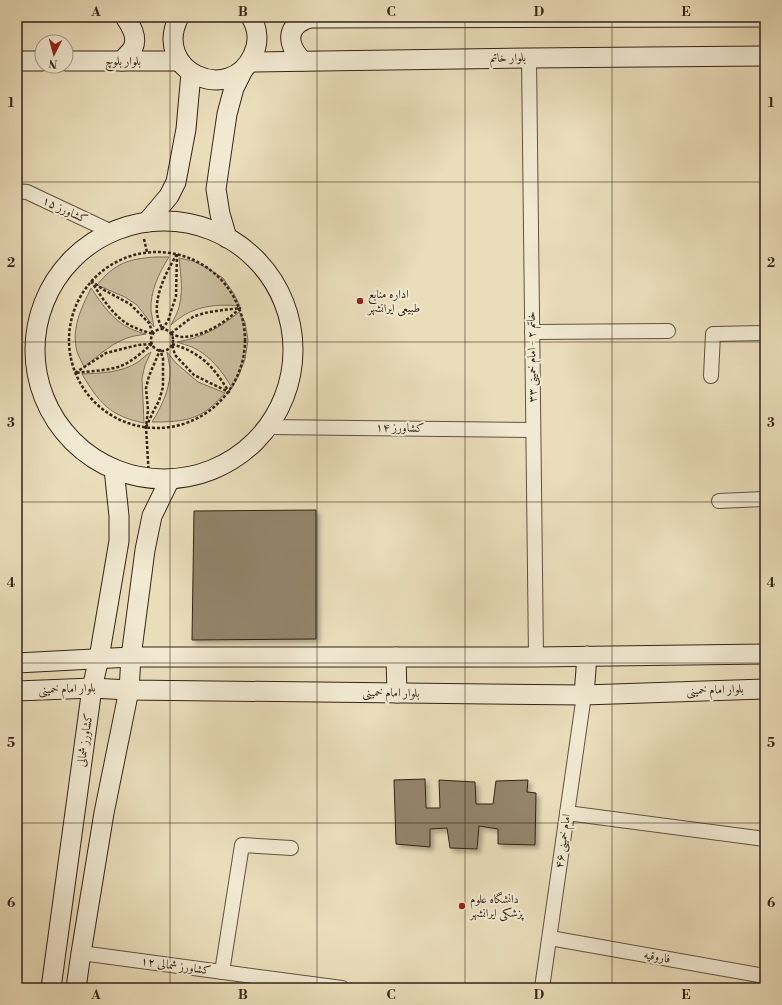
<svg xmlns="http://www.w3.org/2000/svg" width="782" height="1005" viewBox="0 0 782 1005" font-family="'Libre Bodoni',Amiri,serif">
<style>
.green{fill:#cbbd9e;stroke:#807059}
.building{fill:#93846a;stroke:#352314;filter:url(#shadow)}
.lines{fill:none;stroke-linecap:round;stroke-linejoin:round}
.street-casing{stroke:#62523e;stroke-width:16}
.secondary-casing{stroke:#352314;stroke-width:21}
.path{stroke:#352314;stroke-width:2.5;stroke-dasharray:3 2;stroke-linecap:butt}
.street{stroke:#f1e9d2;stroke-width:14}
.secondary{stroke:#f1e9d2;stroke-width:19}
.grid{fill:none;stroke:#352314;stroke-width:1;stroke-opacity:0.55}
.poi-dot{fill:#8f2418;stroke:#f1e9d2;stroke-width:1.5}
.labels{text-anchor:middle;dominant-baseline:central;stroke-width:4;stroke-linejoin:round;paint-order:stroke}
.street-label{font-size:12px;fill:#352314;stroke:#f1e9d2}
.poi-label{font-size:12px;fill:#352314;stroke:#f1e9d2;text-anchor:start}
.neatline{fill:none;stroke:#352314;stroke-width:1.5}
.grid-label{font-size:13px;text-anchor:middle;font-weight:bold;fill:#352314}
</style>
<defs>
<filter id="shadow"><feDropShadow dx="3.5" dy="3.5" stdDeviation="2" flood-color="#0004"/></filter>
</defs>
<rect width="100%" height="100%" fill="#eaddba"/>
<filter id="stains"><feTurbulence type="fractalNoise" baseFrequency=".005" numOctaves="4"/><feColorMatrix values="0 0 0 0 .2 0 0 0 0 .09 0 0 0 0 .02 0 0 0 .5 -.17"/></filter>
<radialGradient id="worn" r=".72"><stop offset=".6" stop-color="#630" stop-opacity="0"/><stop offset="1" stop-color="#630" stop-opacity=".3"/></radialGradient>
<g class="green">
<path d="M155,257H169C159,273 150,291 151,311C152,316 153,321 154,327L137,305L125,297L97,285C115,263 128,259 155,257Z"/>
<path d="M179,258L193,261L209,269L223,278L234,294L240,306C222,304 201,305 184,315C180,318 175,321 171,325C173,321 175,317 177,313C184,296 181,275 179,258Z"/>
<path d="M91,288C102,304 113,321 131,329C136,331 141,333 146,334C142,335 138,335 134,336C115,340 99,355 84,367C82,362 79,357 77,352C71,328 81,309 91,288Z"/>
<path d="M239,312L245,322L248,340L245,359L239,375L232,388C222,371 210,355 192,347C187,345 182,344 177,342C201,338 220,328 239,312Z"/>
<path d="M151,352L145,365L142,378L144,423C110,416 99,403 82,374C101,373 121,373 138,362C142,359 146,355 151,352Z"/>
<path d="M167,352L176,363L198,382L225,393C202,420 186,422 152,422C162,406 171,387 170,368C169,363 168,357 167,352Z"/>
</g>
<g class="building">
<polygon points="316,510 316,639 192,640 194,511"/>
<polygon points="425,779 426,808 440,808 439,780 475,782 476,804 493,804 496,781 528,780 527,792 536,793 535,845 498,844 498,829 479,826 477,849 450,848 447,828 430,829 430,847 396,844 394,780"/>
</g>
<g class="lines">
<defs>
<g id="street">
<polyline points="529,58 536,657"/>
<polyline points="17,191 27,192 112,232"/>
<polyline points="532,332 668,331"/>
<polyline points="711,376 713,334 765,333"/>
<polyline points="267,427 533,430"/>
<polyline points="719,501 765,499"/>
<polyline points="567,813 765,839"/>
<polyline points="550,938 765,976"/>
<polyline points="81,953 342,988"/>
<polyline points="222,972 242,845 291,848"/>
<polyline points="542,988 584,695"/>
</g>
<g id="secondary">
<path d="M179,17C151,71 230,106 253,55C259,43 258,29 251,17"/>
<polyline points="294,17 308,18 765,17"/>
<polyline points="17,61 42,61"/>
<polyline points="66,61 179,61"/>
<path d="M122,61C125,57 130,53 133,48C138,37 131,26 125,17"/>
<path d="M303,61C292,51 284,34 299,23C302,21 305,20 308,18"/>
<polyline points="250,62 529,58 765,56"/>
<circle cx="164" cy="350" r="129"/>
<polyline points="147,222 169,196 176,182 186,129 191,73"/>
<polyline points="227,238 220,214 216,189 227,114 234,88 243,70"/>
<polyline points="396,657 397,693"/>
<polyline points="17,663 131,657 536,657 765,654"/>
<polyline points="17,691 92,688 129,690 584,695 765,689"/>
<polyline points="584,695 587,656"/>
<polyline points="51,988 92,688 99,658 119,541 119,516 114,469"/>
<polyline points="76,988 81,953 104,813 129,690 131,657 145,550 152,516 170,479"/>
</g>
</defs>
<use href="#street" class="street-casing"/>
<use href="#secondary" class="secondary-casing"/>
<g class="path">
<polyline points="144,239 147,252"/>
<circle cx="157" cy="340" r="88"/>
<path d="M177,254L176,296L168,321L162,329C160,324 158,319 157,314C155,293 167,271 177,254Z"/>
<path d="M91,281L104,290L130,304L149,323L153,334C143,331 134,328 126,323C111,313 101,296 91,281Z"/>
<path d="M240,308C225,323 204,336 183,337C179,337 174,335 170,334C178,328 185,322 193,317C206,311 225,310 240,308Z"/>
<circle cx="162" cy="340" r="11"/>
<path d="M152,344C142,352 131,363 118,367C104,371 89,371 75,373L106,353L138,345Z"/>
<path d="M172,344C181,347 190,350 198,356C211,364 221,379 229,392L208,382L194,375L175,355Z"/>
<polyline points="146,427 154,410 159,401 163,387 163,358 160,350 149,376 146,388 148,410 146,427 149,478"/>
</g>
<use href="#street" class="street"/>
<use href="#secondary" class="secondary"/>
</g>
<path class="grid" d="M170,17V988M317,17V988M465,17V988M612,17V988M17,182H765M17,342H765M17,502H765M17,663H765M17,823H765"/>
<g class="poi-dot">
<circle cx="360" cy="301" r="4"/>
<circle cx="462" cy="906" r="4"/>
</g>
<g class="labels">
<g class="street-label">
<text transform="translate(508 58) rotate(-1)">بلوار خاتم</text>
<text x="123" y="61">بلوار بلوچ</text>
<text transform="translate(65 210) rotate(25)">کشاورز ۱۵</text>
<text transform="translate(532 357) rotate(-91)">خاتم ۲ - امام خمینی ۳۳</text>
<text transform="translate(400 428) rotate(1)">کشاورز ۱۴</text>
<text transform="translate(67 689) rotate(-2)">بلوار امام خمینی</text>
<text transform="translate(715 690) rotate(-2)">بلوار امام خمینی</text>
<text transform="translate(391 693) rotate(1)">بلوار امام خمینی</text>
<text transform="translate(85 740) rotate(-82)">کشاورز شمالی</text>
<text transform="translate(563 841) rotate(-82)">امام خمینی ۴۶</text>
<text transform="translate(657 957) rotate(10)">فاروقیه</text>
<text transform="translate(176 966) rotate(8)">کشاورز شمالی ۱۲</text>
</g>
<g class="poi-label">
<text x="368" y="294">اداره منابع<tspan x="368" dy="14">طبیعی ایرانشهر</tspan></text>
<text x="470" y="899">دانشگاه علوم<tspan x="470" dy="14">پزشکی ایرانشهر</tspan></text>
</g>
</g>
<rect width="782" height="1005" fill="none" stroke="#eaddba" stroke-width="44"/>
<g transform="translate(54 54) rotate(186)"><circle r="19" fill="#f1e9d2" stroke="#a69a86"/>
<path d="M0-3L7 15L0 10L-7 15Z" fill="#8f2418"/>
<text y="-6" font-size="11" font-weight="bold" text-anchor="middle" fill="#352314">N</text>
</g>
<rect x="22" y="22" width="738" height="961" class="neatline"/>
<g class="grid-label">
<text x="96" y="16">A</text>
<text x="243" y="16">B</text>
<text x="391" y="16">C</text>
<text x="539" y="16">D</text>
<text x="686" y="16">E</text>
<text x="11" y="107">1</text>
<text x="771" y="107">1</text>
<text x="11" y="267">2</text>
<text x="771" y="267">2</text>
<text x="11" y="427">3</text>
<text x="771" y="427">3</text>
<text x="11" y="587">4</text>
<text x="771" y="587">4</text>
<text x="11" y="747">5</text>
<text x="771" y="747">5</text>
<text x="11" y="907">6</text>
<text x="771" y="907">6</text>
<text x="96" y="999">A</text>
<text x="243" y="999">B</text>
<text x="391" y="999">C</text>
<text x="539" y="999">D</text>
<text x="686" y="999">E</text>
</g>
<rect width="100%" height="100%" filter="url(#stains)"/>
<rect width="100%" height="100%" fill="url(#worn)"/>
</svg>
